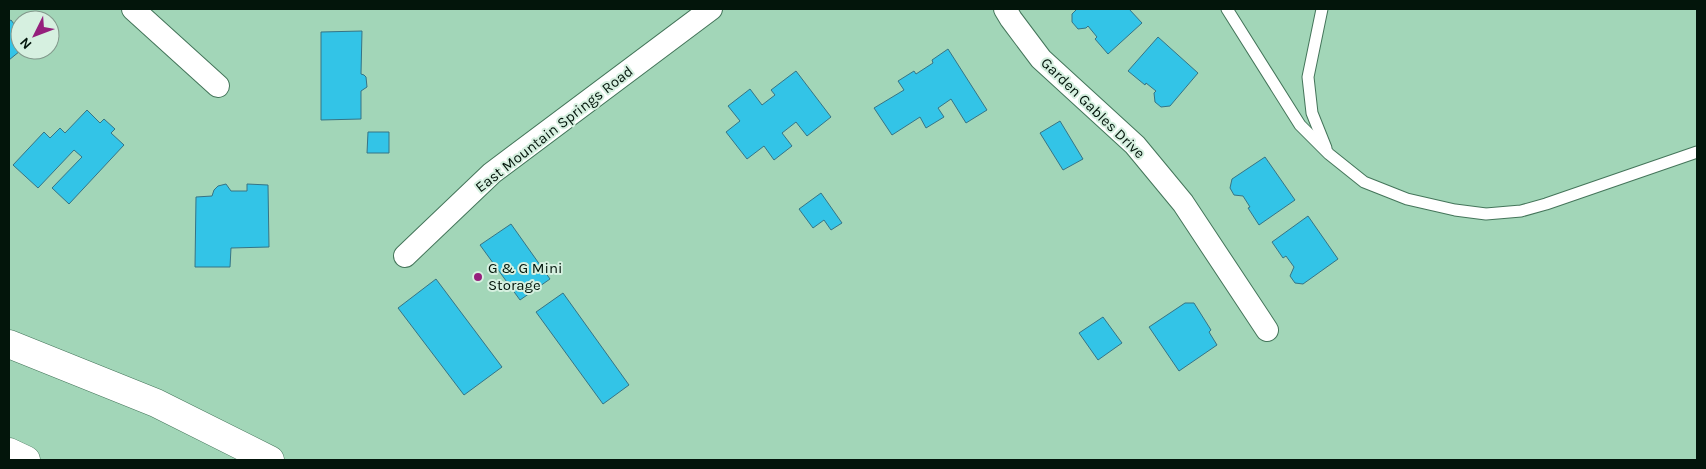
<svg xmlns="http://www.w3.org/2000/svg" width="1706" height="469" viewBox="0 0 1706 469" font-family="Karla,sans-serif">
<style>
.building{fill:#33c4e7;stroke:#367485}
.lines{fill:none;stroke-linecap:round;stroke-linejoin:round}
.lane-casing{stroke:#44755a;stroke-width:13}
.street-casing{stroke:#44755a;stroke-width:24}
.highway-casing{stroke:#44755a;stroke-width:29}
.lane{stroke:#fff;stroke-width:11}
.street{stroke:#fff;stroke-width:22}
.highway{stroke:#fff;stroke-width:28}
.poi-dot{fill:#951f7c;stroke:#d6f0e0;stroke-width:2}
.labels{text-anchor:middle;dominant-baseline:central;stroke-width:4;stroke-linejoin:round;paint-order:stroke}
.street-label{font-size:15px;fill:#03150b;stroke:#d6f0e0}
.poi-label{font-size:15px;fill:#03150b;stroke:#d6f0e0;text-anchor:start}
</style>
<rect width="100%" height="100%" fill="#a2d6b8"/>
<g class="building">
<polygon points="1077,9 1129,9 1142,23 1108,54 1095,39 1097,37 1088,26 1086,28 1078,29 1072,22 1072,14"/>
<polygon points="11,20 20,32 20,37 13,43 20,51 9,60 9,21"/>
<polygon points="362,31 361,74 364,75 366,77 367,87 361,91 361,119 321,120 321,32"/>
<polygon points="1158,37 1198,73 1170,106 1161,107 1155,102 1154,93 1156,91 1146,83 1145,85 1128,71"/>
<polygon points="948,49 987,110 966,123 951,99 938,108 944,117 926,128 920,117 892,135 874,108 904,90 898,81 914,71 916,74 933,63 932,60"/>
<polygon points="796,71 831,117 807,136 796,122 782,133 792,146 774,160 764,146 747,159 726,132 740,121 728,106 750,89 762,105 775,95 771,90"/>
<polygon points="87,110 100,123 104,119 115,129 111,133 124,145 69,204 52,188 82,157 74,150 38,188 13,165 44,132 50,138 60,128 65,133"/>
<polygon points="1060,121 1083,159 1063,170 1040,133"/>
<polygon points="368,132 389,132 389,153 367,153"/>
<polygon points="1265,157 1295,200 1259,225 1248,208 1250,207 1243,196 1234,195 1230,188 1232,179"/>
<polygon points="226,184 231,191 247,191 247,184 268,185 269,247 231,248 230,267 195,267 196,197 212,196 214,190 218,186"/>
<polygon points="821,193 842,223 831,230 824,220 813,228 799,209"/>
<polygon points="1308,216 1338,259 1303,284 1295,283 1290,276 1294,267 1286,256 1283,258 1272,242"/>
<polygon points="511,224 550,279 520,300 480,245"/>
<polygon points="436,279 502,367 464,395 398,308"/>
<polygon points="563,293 629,385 603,404 536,312"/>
<polygon points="1185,303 1194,303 1211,330 1209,332 1217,345 1179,371 1149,327"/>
<polygon points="1103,317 1122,343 1098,360 1079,333"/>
</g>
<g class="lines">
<defs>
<g id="lane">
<polyline points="1227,9 1300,125 1329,154 1364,182 1407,199 1455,210 1486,214 1521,211 1546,204 1697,152"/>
<polyline points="1322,9 1308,77 1312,113 1326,148"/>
</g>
<g id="street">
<polyline points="133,9 218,86"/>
<polyline points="1005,9 1011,19 1041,59 1135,145 1183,203 1267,330"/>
<polyline points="405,256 492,173 711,9"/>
</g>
<g id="highway">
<polyline points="9,344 156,403 270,460"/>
<polyline points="9,452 26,460"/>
</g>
</defs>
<use href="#lane" class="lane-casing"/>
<use href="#street" class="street-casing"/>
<use href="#highway" class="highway-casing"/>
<use href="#lane" class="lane"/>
<use href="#street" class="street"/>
<use href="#highway" class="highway"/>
</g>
<circle class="poi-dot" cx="478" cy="277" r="5"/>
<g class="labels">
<g class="street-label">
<text transform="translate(1093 108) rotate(44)">Garden Gables Drive</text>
<text transform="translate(554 129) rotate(-38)">East Mountain Springs Road</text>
</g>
<g class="poi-label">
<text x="488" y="268">G &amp; G Mini<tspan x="488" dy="17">Storage</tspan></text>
</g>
</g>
<rect width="1706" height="469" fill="none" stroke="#03150b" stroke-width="20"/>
<g transform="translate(35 35) rotate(228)"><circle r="24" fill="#d6f0e0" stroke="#82988b"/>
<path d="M0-4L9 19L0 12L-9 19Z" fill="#951f7c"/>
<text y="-8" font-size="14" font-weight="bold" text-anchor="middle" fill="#03150b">N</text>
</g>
</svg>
